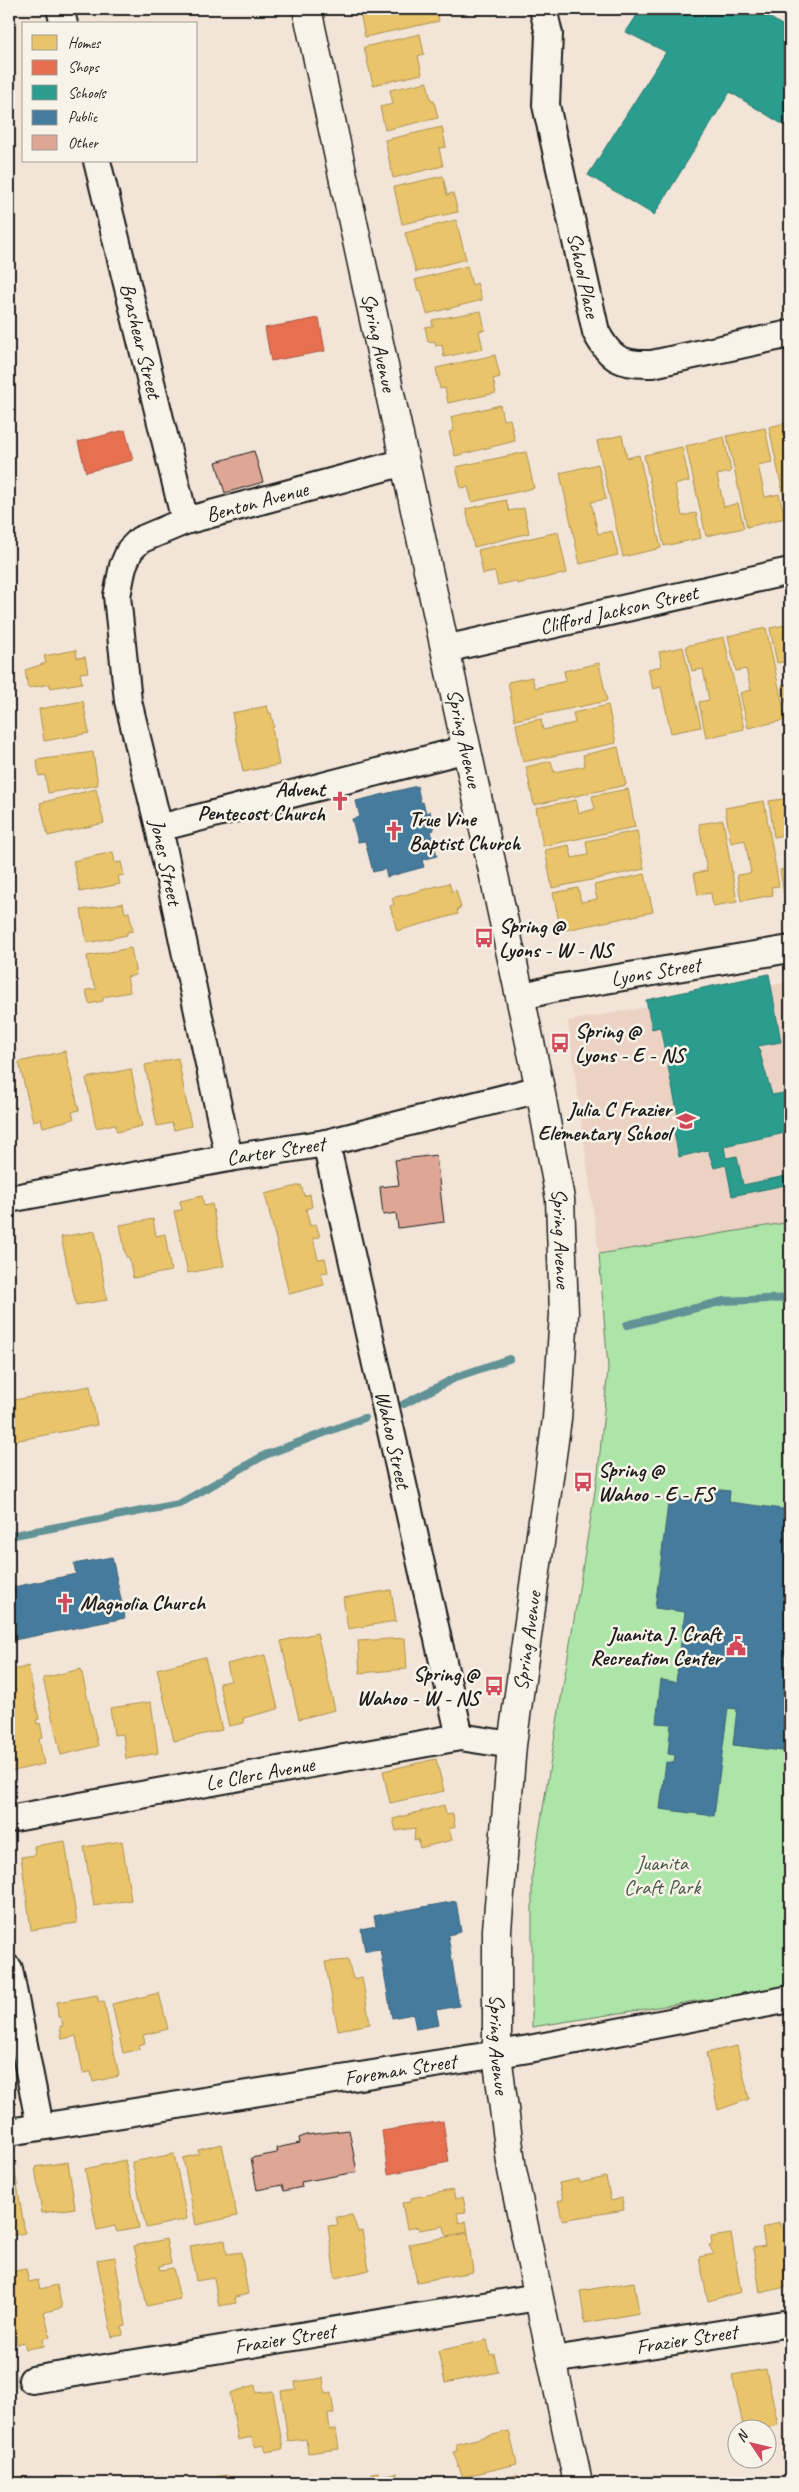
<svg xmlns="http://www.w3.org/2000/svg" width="799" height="2492" viewBox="0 0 799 2492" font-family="Caveat,sans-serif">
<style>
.built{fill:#ecd2c3}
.green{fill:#ade4a7;stroke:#648062}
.homes{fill:#e9c46a;stroke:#ac9253}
.shops{fill:#e76f51;stroke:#aa5641}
.schools{fill:#2a9d8f;stroke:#26766c}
.public{fill:#457b9d;stroke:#395e76}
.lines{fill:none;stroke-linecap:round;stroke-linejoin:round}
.stream{stroke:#619296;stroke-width:8}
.building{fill:#dea795;stroke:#1c1c1c}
.street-casing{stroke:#1c1c1c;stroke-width:30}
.secondary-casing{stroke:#1c1c1c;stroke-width:31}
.street{stroke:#f7f3e8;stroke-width:26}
.secondary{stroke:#f7f3e8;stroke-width:28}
.labels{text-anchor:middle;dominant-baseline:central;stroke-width:5;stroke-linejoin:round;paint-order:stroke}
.street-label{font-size:21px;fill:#1c1c1c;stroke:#f7f3e8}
.poi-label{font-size:21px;font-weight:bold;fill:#1c1c1c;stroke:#f7f3e8;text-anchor:start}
.park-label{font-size:21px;fill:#485846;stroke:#f7f3e8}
</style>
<rect width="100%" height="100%" fill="#f2e4d7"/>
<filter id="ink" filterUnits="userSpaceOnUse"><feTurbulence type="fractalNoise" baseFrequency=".02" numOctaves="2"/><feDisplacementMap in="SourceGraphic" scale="10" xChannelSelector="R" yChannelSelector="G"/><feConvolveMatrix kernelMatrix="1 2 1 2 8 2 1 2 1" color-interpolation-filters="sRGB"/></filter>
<g filter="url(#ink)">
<polygon class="built" points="790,982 790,1222 599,1254 568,1021"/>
<polygon class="green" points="790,1222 790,1986 532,2027 532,1875 598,1473 608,1368 599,1254"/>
<g class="homes">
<polygon points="375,9 437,9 439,21 365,37 360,12"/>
<polygon points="420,34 424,54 418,56 422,74 373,85 364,47"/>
<polygon points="427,82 431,101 434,101 438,118 385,130 380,107 393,104 390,90"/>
<polygon points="442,127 446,147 439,148 443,166 393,178 385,140"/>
<polygon points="443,176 447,195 453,193 458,212 402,224 394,187"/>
<polygon points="456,220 466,259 416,272 405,233"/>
<polygon points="467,266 472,285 477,283 482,300 427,314 421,290 418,291 415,280"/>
<polygon points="481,311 485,330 479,331 483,349 444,357 442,344 436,346 435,341 428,342 425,327 433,326 432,320"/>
<polygon points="495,355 500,377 493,379 496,393 448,403 445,388 440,389 436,368"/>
<polygon points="500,405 503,420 510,419 515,441 455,456 449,432 454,431 451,417"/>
<polygon points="790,422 790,517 788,518 769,427"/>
<polygon points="765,428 772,462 758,465 765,497 779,494 785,518 747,527 727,436"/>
<polygon points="622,435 627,458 639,455 661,548 623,557 597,441"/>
<polygon points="724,437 731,472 717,475 724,507 738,503 744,528 706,536 686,446"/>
<polygon points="682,447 689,481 675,485 682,516 696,513 701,538 664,546 644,455"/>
<polygon points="526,452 534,488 472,502 468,487 461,488 456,467"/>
<polygon points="598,464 606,499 591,502 598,534 612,531 618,555 580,564 560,473"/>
<polygon points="506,500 509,511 524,508 529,533 474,547 466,509"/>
<polygon points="558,532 567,573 517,584 516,581 498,585 495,572 483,574 478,550"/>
<polygon points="790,624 790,671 788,661 777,663 770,628"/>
<polygon points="766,628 786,720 748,728 740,693 751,690 746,669 736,671 728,636"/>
<polygon points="724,637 744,729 706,738 699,702 709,700 703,669 692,671 686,646"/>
<polygon points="683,647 701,727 671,733 661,687 653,689 648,669 662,666 659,652"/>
<polygon points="76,650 77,658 85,657 88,672 80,673 82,683 50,688 50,684 28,688 25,670 46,663 44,656"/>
<polygon points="599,663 607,701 515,720 508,682 532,677 535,688 566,681 564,671"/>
<polygon points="790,683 790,720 782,685"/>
<polygon points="83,701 89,733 44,741 39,709"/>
<polygon points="608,705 616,743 523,762 516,724 541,719 543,730 575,723 573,713"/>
<polygon points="267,706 269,713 271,713 274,727 272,728 279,765 243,772 232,713"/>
<polygon points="618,747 626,785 534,805 526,767 551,761 554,772 585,766 583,755"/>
<polygon points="93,752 98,785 48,793 45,775 39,776 37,760"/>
<polygon points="96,789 104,823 48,836 40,803"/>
<polygon points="628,789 635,827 543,846 536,808 576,800 579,813 595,809 592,796"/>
<polygon points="790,798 790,847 788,834 774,837 769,801"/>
<polygon points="764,801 779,886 771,887 773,895 741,901 737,875 751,873 745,840 731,843 725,808"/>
<polygon points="723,820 737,902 713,906 711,893 698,895 694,873 707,871 699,824"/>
<polygon points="637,831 644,869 552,888 545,850 569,845 572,858 588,855 586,841"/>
<polygon points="113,852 115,863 121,862 124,875 118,876 120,884 80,892 73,861"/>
<polygon points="790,868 790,894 784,895 780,870"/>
<polygon points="645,874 653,912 561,931 553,893 578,888 581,902 597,899 594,885"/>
<polygon points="449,883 452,892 456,890 461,908 457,909 458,914 397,931 390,906 394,905 392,898"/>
<polygon points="123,903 125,913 129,912 133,931 127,932 127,935 87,943 81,910"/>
<polygon points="131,948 136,975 127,977 130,992 103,997 103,1001 89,1004 86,990 97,989 90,976 87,956"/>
<polygon points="65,1051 79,1110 72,1112 74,1119 43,1127 41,1119 33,1121 19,1062"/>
<polygon points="178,1058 191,1126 174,1130 172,1123 157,1126 145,1065"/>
<polygon points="131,1069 142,1126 117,1132 115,1124 96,1128 86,1078"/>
<polygon points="301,1185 304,1196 310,1194 312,1207 306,1209 310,1226 316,1224 320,1237 313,1238 318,1259 325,1258 328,1272 321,1273 324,1285 289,1294 265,1194"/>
<polygon points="202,1196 204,1206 212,1204 224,1266 188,1273 174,1211 182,1210 180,1201"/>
<polygon points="153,1219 156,1236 165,1234 171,1271 133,1278 129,1257 126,1257 120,1225"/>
<polygon points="95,1231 107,1300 76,1305 61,1237"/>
<polygon points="90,1386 97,1425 9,1442 9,1401"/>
<polygon points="391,1590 396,1621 348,1629 343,1598"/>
<polygon points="317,1633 335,1710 299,1719 281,1641"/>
<polygon points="405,1638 407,1669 360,1673 358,1641"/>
<polygon points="265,1655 278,1709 243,1718 244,1723 229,1726 219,1683 231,1681 227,1664"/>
<polygon points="205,1657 222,1730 174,1741 157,1669"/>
<polygon points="12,1660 14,1670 28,1666 39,1719 36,1720 37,1724 40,1723 43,1737 39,1739 44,1764 9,1772 9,1695 16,1694 14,1685 9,1686 9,1661"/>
<polygon points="81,1669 98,1746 61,1755 43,1678"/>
<polygon points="151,1702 158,1753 126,1759 123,1734 114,1735 110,1708"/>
<polygon points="436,1759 444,1791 390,1803 383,1771"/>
<polygon points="444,1805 446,1815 453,1814 455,1827 449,1829 452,1840 420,1848 418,1839 414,1840 415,1828 396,1831 393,1819"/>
<polygon points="65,1841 77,1923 31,1930 21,1857 35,1855 34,1846"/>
<polygon points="122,1841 131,1900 94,1906 84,1847"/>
<polygon points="348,1960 353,1979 362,1977 370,2024 338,2030 325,1962"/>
<polygon points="159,1993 168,2029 143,2035 145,2043 139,2045 140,2049 123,2053 112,2004"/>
<polygon points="97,1995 99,2002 104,2001 119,2076 93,2082 91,2072 83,2073 76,2036 62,2039 60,2026 63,2026 61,2017 58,2017 57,2002"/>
<polygon points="737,2046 749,2099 718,2110 706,2053"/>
<polygon points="222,2144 237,2216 196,2225 183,2158 199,2154 198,2150"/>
<polygon points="174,2154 187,2219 146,2228 132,2162"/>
<polygon points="125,2160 139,2228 117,2232 115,2226 97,2230 85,2169"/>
<polygon points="68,2162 75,2208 42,2213 35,2167"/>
<polygon points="9,2172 15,2172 25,2233 9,2236"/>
<polygon points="606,2177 611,2201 622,2198 624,2210 562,2220 558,2201 563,2200 559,2183 579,2179 580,2183"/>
<polygon points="453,2190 455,2199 463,2197 466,2212 457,2213 459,2223 466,2221 468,2232 446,2236 444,2226 419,2230 418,2227 407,2229 402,2203 411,2202 411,2198"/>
<polygon points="352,2215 358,2232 362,2231 369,2270 335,2278 328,2226 338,2225 336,2217"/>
<polygon points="779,2222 780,2226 784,2225 790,2266 790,2286 760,2293 753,2248 765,2246 762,2228"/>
<polygon points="468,2233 473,2272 417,2282 409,2244"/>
<polygon points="731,2234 741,2292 708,2301 699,2257 714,2254 709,2245 712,2245 711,2237"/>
<polygon points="166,2239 171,2263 159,2266 160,2270 173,2268 180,2299 147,2306 134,2246"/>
<polygon points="225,2240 227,2254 241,2252 248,2294 235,2297 236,2303 219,2306 214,2278 196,2281 190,2246"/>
<polygon points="115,2257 126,2326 122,2327 123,2335 112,2337 97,2260"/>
<polygon points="26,2269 29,2282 38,2280 40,2289 57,2285 62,2308 44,2312 50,2337 43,2339 44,2346 26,2349 24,2342 17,2344 9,2302 9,2284 11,2284 9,2272"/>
<polygon points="634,2282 639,2313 585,2323 580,2291"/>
<polygon points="487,2340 490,2355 494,2354 498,2372 445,2383 438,2351"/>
<polygon points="766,2369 778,2425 759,2430 744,2430 732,2375"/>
<polygon points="323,2378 325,2394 331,2393 334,2414 328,2414 330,2430 336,2429 339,2449 308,2453 306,2439 288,2441 281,2391 296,2389 295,2382"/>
<polygon points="255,2385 256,2393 273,2391 283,2449 266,2452 264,2445 254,2447 252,2437 238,2440 230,2393"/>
<polygon points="509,2431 517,2464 463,2477 453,2452 457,2451 456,2444"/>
<polygon points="378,2472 379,2476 397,2473 399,2483 360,2483 360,2479 372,2477 371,2473"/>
<polygon points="227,2475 228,2483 216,2483 215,2477"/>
<polygon points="517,2475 520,2483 476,2483"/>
</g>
<g class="shops">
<polygon points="319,318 325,351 271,361 265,328"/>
<polygon points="125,430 133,460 86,472 78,442"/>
<polygon points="443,2121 449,2162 388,2174 382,2131"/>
</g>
<g class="schools">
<polygon points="641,9 756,9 790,30 790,129 730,92 654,215 588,175 666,52 626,32"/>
<polygon points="769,974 781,1042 758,1046 772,1095 790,1092 790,1132 724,1146 726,1158 737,1156 743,1185 790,1175 790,1184 732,1196 726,1165 714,1168 708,1150 679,1157 673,1128 680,1126 660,1027 652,1029 646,1000"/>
</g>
<g class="public">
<polygon points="417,786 421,803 423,802 426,813 430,811 434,830 431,831 437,856 422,860 424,867 387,877 385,869 373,872 365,841 358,842 352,819 360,817 356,801"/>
<polygon points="712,1489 730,1491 729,1502 790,1510 790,1752 733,1745 737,1709 728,1708 714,1816 660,1809 666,1762 674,1763 675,1755 668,1754 671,1724 656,1723 661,1680 676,1682 685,1612 655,1608 669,1496 710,1501"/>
<polygon points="112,1557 125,1618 9,1641 9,1588 76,1574 74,1564"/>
<polygon points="456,1901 461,1932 448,1935 459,2006 436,2010 439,2025 416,2029 413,2014 392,2018 380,1949 365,1951 361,1929 376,1926 374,1916"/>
</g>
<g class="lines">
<g class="stream">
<polyline points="627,1325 724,1301 790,1298"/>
<polyline points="404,1404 459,1376 509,1359"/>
<polyline points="9,1536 179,1504 265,1455 364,1418"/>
</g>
</g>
<g class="building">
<polygon points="254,451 263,482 225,493 216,462"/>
<polygon points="436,1155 444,1222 398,1228 396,1213 383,1215 380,1187 399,1185 395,1160"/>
<polygon points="349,2130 357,2172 301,2182 302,2187 284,2191 282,2185 257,2190 251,2158 277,2153 276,2148 300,2143 299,2138 306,2135"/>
</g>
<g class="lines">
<defs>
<g id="street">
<polyline points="60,9 64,24"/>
<path id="s1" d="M543,9L549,34L546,105L596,332C610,359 621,365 652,364L790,334"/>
<path id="s2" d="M97,161L185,521"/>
<path id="s3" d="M445,649L790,571"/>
<polyline points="159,828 467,749"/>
<path id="s4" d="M520,997L552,989L790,949"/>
<path id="s5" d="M326,1143L460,1737"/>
<path id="s6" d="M229,1158L159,828L128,701L117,596L123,566L130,550L140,540L185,521L405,462"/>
<path id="s7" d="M9,1199L229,1158L326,1143L540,1089"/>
<path id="s8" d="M9,1819L460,1737L512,1745"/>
<polyline points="9,1969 40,2126"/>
<path id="s9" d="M9,2132L529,2049L790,1999"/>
<path id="s10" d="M553,2360L790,2323"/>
<path id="s11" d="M32,2380L538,2297"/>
</g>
<g id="secondary">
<path id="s12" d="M307,9L540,1089L560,1199L564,1314L557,1419L512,1745L497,1930V2055L512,2170L578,2483"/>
</g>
</defs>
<use href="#street" class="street-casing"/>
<use href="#secondary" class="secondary-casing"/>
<use href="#street" class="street"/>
<use href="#secondary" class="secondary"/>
</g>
</g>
<defs>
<symbol id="church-bare" viewBox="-9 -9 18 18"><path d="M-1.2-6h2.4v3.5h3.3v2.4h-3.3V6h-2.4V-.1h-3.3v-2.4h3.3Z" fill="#d1495b" stroke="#f7f3e8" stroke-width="2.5" paint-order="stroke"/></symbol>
<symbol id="bus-bare" viewBox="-9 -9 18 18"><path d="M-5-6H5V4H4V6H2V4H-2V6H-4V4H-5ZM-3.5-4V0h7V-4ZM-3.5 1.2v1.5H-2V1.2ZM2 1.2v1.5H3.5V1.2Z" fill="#d1495b" stroke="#f7f3e8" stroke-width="2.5" paint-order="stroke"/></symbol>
<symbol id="school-bare" viewBox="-9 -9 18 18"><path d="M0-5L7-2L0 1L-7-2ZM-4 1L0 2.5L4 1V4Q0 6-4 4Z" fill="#d1495b" stroke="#f7f3e8" stroke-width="2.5" paint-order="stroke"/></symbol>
<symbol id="civic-bare" viewBox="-9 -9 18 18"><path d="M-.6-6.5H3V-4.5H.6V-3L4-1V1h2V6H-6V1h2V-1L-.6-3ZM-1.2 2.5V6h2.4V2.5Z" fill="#d1495b" stroke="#f7f3e8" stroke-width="2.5" paint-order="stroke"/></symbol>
</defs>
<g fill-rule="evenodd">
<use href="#church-bare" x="326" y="787" width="28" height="28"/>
<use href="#church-bare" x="380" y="817" width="28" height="28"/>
<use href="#bus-bare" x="470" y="924" width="28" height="28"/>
<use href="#bus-bare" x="546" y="1029" width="28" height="28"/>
<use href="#school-bare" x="672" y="1107" width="28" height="28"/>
<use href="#bus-bare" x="569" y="1468" width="28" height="28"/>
<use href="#church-bare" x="51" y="1589" width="28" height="28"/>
<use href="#civic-bare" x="722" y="1632" width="28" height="28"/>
<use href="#bus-bare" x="480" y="1672" width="28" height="28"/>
</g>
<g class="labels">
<g class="street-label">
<text stroke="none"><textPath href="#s1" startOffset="271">School Place</textPath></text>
<text stroke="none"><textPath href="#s2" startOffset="185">Brashear Street</textPath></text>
<text stroke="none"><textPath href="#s12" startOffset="341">Spring Avenue</textPath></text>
<text stroke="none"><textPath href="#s6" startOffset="759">Benton Avenue</textPath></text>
<text stroke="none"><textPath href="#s3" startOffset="178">Clifford Jackson Street</textPath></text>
<text stroke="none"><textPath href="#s12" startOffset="746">Spring Avenue</textPath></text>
<text transform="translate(166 862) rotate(78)">Jones Street</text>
<text stroke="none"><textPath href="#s4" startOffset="138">Lyons Street</textPath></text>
<text stroke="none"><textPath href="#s7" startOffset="271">Carter Street</textPath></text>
<text stroke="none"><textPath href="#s12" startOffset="1256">Spring Avenue</textPath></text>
<text stroke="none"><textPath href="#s5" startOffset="304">Wahoo Street</textPath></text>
<text transform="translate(527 1641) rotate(-82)">Spring Avenue</text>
<text stroke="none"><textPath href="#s8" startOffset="255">Le Clerc Avenue</textPath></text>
<text stroke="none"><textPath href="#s12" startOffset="2066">Spring Avenue</textPath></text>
<text stroke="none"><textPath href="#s9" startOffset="396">Foreman Street</textPath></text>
<text stroke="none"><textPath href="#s11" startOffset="256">Frazier Street</textPath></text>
<text stroke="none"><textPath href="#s10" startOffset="135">Frazier Street</textPath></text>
</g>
<g class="poi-label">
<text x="325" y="789" text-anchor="end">Advent<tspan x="325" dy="24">Pentecost Church</tspan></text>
<text x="409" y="819">True Vine<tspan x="409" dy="24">Baptist Church</tspan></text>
<text x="499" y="926">Spring @<tspan x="499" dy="24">Lyons - W - NS</tspan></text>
<text x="575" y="1031">Spring @<tspan x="575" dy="24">Lyons - E - NS</tspan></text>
<text x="671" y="1109" text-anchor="end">Julia C Frazier<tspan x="671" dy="24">Elementary School</tspan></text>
<text x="598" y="1470">Spring @<tspan x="598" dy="24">Wahoo - E - FS</tspan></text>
<text x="80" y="1603">Magnolia Church</text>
<text x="721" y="1634" text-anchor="end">Juanita J. Craft<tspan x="721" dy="24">Recreation Center</tspan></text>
<text x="479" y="1674" text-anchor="end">Spring @<tspan x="479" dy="24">Wahoo - W - NS</tspan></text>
</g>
<g class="park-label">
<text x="662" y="1863">Juanita<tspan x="662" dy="24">Craft Park</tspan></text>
</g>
</g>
<rect width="799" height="2492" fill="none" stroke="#f7f3e8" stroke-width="30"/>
<rect x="15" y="15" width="769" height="2462" fill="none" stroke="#1c1c1c" stroke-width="2" filter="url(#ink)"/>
<rect x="22" y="22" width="175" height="140" fill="#f7f3e8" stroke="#9f9d96"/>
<rect x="32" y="35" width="25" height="15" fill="#e9c46a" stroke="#9f9d96"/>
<text x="68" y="48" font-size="15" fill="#1c1c1c">Homes</text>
<rect x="32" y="60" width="25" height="15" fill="#e76f51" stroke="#9f9d96"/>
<text x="68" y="72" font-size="15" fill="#1c1c1c">Shops</text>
<rect x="32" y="85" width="25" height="15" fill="#2a9d8f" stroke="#9f9d96"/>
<text x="68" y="98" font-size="15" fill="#1c1c1c">Schools</text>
<rect x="32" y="110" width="25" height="15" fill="#457b9d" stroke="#9f9d96"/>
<text x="68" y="122" font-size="15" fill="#1c1c1c">Public</text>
<rect x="32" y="135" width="25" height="15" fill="#dea795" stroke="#9f9d96"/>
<text x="68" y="148" font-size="15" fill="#1c1c1c">Other</text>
<g transform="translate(752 2444) rotate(305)"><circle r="24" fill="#f7f3e8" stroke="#9f9d96"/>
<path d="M0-4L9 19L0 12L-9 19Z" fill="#d1495b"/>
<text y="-8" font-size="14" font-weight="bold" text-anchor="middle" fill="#1c1c1c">N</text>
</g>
</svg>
